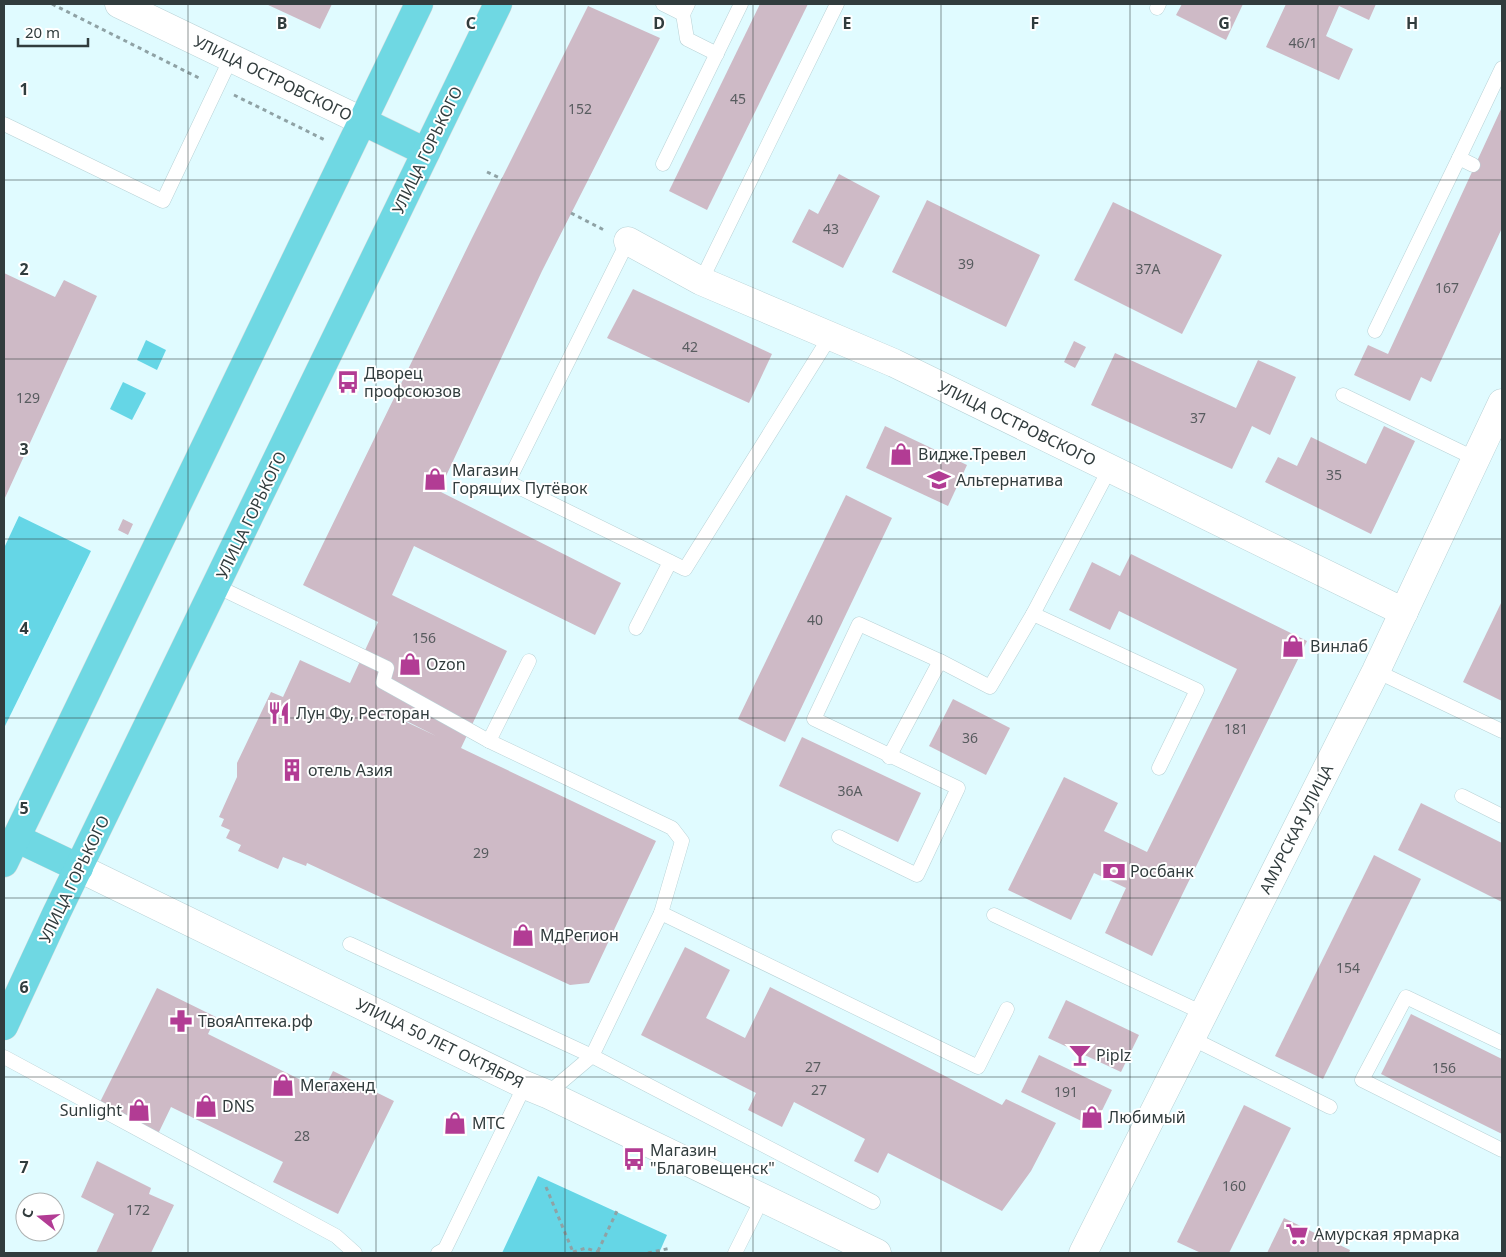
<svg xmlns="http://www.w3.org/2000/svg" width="1506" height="1257" viewBox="0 0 1506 1257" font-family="'Noto Sans',sans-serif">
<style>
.green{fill:#65d6e6}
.building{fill:#cebac6;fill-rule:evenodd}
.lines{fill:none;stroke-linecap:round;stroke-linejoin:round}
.lane-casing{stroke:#b8d2d6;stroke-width:15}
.secondary-casing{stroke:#b8d2d6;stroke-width:29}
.primary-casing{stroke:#dadcdc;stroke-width:29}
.path{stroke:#8fa2a5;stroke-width:3;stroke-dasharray:4 4;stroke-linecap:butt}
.lane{stroke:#fff;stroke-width:14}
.secondary{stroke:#fff;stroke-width:28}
.primary{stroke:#6fd8e3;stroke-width:28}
.grid{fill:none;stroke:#313c3d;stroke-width:1;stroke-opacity:0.55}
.labels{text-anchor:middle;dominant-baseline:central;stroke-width:4;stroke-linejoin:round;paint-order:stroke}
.number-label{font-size:14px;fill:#585c5f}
.street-label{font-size:16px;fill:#313c3d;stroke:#fff}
.poi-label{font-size:16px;fill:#313c3d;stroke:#fff;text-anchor:start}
.grid-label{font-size:16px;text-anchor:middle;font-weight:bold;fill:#313c3d;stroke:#fff;stroke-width:4;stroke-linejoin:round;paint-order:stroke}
</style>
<rect width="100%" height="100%" fill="#e0fbff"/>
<g class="green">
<polygon points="146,340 166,350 157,370 137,360"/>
<polygon points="123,382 146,393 132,420 110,409"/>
<polygon points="19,516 91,551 4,728 4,548"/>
<polygon points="538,1176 667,1235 659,1253 502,1253"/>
</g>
<g class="building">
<polygon points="266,4 332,4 320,29"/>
<polygon points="760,4 808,4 707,210 669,191"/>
<polygon points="1182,4 1243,4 1226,40 1176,15"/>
<polygon points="1286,4 1376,4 1369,20 1339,6 1326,36 1353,49 1339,80 1266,47"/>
<path d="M588,6L660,38L542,271L439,491L621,583L595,635L414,546L392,595L507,651L461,748L656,841L589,983L570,985L307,863L306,866L283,857L278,869L238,851L241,845L226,838L230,830L221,826L224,819L219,817L237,777V763L271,692L283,697L300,660L350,683L378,622L303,585L472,238ZM381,708L436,736L381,710L377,717Z"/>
<polygon points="1502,107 1502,228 1431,382 1421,377 1410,401 1354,375 1368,345 1388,354"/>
<polygon points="839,174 880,196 843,268 792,242 809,209 818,214"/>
<polygon points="927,200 1040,255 1006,327 892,272"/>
<polygon points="1113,202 1222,255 1182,334 1074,280"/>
<polygon points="4,273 55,297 64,280 97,296 4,500"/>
<polygon points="633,289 772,354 749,403 607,338"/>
<polygon points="1074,341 1086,347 1075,368 1064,362"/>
<polygon points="1115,353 1236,408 1258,360 1296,377 1270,435 1252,426 1232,469 1091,405"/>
<polygon points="885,426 967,465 948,506 866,468"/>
<polygon points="1384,426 1415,441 1371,534 1265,482 1278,457 1297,466 1311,437 1366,464"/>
<polygon points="846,495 892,518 785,742 738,719"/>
<polygon points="123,519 133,524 128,535 118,530"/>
<polygon points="1131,554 1307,641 1152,956 1105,933 1126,888 1094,873 1071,920 1008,890 1064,777 1118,803 1104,831 1147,852 1237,669 1119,611 1110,630 1069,610 1092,562 1120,576"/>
<polygon points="1502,601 1502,701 1463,682"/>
<polygon points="953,699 1010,728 986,775 929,746"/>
<polygon points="802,737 921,793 898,842 779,786"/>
<polygon points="1421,803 1502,843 1502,902 1398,850"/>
<polygon points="1374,855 1421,879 1323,1079 1275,1056"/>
<polygon points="685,947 730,970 706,1018 745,1038 770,987 1002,1105 1006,1099 1056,1123 1031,1171 1002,1211 888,1153 878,1173 854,1161 865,1139 794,1102 782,1127 748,1110 756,1093 641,1035"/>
<polygon points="157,988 216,1017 208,1034 323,1091 333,1071 394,1101 338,1214 273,1182 283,1162 171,1107 158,1134 99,1104"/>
<polygon points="1066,1000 1139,1035 1121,1072 1048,1038"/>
<polygon points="1411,1014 1502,1059 1502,1134 1381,1074"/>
<polygon points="1039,1055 1112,1090 1094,1127 1021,1092"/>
<polygon points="1244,1105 1291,1128 1229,1253 1201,1253 1177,1242"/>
<polygon points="97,1161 151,1188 149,1194 174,1205 151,1253 96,1253 114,1214 81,1197"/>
<polygon points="1284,1218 1350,1250 1349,1253 1267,1253"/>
</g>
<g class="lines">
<defs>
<g id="lane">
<polyline points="663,4 683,14 688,4"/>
<polyline points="1157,8 1159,4"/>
<polyline points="683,14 687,39 717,54"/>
<polyline points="4,124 163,201 231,58"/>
<polyline points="663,164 741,4"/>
<polyline points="1473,165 1459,158 1502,68"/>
<polyline points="628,241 508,482 685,569 831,335"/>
<polyline points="701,281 837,4"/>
<polyline points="1375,331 1459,158"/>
<polyline points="1343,395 1476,459"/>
<polyline points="216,586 387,668 383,682 489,741 672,828 682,841 661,913"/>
<polyline points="1033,614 1197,690 1159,768"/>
<polyline points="636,628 670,562"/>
<polyline points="1376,671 1502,731"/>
<polyline points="489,741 529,661"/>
<polyline points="889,757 940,661 990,687 1033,614 1110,468"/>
<polyline points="1462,796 1502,816"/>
<polyline points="839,837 917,875 958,788 814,719 859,624 940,661"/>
<polyline points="994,915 1203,1013"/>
<polyline points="350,944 592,1056 873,1202"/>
<polyline points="1191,1038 1330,1107"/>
<polyline points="1502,1043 1406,997 1362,1080 1502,1150"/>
<polyline points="4,1057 336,1236 355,1253"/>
<polyline points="547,1094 592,1056 661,913 978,1067 1007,1009"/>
<polyline points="438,1253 445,1249 525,1085"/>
<polyline points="735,1253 762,1199"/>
</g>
<g id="secondary">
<polyline points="119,4 362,121"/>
<polyline points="628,241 701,281 894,363 1404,612"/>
<polyline points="79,868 525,1085 547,1094 877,1253"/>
<polyline points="1083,1253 1376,671 1502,403"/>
</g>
<g id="primary">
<polyline points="362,121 426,152"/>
<polyline points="16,838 79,868"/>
<polyline points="4,863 419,4"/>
<polyline points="4,1026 56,914 498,4"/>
</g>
</defs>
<use href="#lane" class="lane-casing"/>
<use href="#secondary" class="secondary-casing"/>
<use href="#primary" class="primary-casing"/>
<g class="path">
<polyline points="52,4 201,79"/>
<polyline points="234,95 327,141"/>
<polyline points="487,172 502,179"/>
<polyline points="571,213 606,231"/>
<polyline points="546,1187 573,1252"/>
<polyline points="598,1251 617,1211"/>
<polyline points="573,1252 586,1248 600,1253"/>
<polyline points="648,1253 671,1248"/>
</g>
<use href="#lane" class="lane"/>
<use href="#secondary" class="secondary"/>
<use href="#primary" class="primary"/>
</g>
<path class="grid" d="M188,4V1253M376,4V1253M565,4V1253M753,4V1253M941,4V1253M1130,4V1253M1318,4V1253M4,180H1502M4,359H1502M4,539H1502M4,718H1502M4,898H1502M4,1077H1502"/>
<defs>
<symbol id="bus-bare" viewBox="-9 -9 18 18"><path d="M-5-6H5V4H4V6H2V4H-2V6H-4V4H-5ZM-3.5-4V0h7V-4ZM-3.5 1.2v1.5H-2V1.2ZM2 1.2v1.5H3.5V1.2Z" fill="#b23c94" stroke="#fff" stroke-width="2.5" paint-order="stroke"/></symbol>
<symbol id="shop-bare" viewBox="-9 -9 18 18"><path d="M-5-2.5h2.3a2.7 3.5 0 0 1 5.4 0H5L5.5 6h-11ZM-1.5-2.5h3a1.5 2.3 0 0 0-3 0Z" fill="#b23c94" stroke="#fff" stroke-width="2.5" paint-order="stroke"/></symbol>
<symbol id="school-bare" viewBox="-9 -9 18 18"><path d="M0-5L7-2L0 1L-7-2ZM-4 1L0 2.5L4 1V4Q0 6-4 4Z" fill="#b23c94" stroke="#fff" stroke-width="2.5" paint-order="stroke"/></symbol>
<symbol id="restaurant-bare" viewBox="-9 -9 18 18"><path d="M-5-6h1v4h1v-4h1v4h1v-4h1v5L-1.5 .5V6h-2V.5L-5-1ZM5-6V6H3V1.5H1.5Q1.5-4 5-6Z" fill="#b23c94" stroke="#fff" stroke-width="2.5" paint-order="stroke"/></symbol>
<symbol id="building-bare" viewBox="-9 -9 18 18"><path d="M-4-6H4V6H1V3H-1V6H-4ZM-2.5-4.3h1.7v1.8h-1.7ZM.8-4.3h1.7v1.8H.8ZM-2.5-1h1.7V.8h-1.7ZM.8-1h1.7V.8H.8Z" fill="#b23c94" stroke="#fff" stroke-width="2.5" paint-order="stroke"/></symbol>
<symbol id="bank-bare" viewBox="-9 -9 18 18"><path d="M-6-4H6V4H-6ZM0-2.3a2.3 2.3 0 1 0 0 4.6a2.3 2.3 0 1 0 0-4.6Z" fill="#b23c94" stroke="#fff" stroke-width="2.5" paint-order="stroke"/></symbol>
<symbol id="pharmacy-bare" viewBox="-9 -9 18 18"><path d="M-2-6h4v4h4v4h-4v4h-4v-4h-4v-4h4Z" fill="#b23c94" stroke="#fff" stroke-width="2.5" paint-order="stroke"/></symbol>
<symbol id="bar-bare" viewBox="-9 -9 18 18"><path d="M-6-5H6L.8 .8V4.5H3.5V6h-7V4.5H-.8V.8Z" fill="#b23c94" stroke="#fff" stroke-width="2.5" paint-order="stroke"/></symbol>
<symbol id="supermarket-bare" viewBox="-9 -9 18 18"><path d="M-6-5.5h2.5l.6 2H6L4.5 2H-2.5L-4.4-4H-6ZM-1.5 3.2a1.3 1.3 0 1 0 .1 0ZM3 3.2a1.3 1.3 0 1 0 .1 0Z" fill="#b23c94" stroke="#fff" stroke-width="2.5" paint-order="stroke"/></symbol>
</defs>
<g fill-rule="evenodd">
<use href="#bus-bare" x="332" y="366" width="32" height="32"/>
<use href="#shop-bare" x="885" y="438" width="32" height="32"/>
<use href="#shop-bare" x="419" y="463" width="32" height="32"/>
<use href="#school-bare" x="923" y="464" width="32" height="32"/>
<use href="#shop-bare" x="1277" y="630" width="32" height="32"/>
<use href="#shop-bare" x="394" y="648" width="32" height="32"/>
<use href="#restaurant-bare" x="263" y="697" width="32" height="32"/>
<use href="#building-bare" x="276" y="754" width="32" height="32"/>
<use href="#bank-bare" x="1098" y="855" width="32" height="32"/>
<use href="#shop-bare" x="507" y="919" width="32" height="32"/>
<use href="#pharmacy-bare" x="165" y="1005" width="32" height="32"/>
<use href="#bar-bare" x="1064" y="1039" width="32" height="32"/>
<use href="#shop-bare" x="267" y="1069" width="32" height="32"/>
<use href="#shop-bare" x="190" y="1090" width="32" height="32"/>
<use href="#shop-bare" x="123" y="1094" width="32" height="32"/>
<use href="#shop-bare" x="1076" y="1101" width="32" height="32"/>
<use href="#shop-bare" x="439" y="1107" width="32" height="32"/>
<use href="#bus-bare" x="618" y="1143" width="32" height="32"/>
<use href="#supermarket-bare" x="1281" y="1218" width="32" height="32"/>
</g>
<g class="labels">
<g class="number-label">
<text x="1303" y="42">46/1</text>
<text x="738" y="98">45</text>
<text x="580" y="108">152</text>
<text x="831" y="228">43</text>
<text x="966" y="263">39</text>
<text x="1148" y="268">37А</text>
<text x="1447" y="287">167</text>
<text x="690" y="346">42</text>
<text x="28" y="397">129</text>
<text x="1198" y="417">37</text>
<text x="1334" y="474">35</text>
<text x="815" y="619">40</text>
<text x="424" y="637">156</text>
<text x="1236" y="728">181</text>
<text x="970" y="737">36</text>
<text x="850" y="790">36А</text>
<text x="481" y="852">29</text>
<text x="1348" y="967">154</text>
<text x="813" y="1066">27</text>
<text x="1444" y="1067">156</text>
<text x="819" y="1089">27</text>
<text x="1066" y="1091">191</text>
<text x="302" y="1135">28</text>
<text x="1234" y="1185">160</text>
<text x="138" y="1209">172</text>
</g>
<g class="street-label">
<text transform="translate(273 78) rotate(26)">УЛИЦА ОСТРОВСКОГО</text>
<text transform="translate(427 150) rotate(-64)">УЛИЦА ГОРЬКОГО</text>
<text transform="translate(1017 423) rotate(26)">УЛИЦА ОСТРОВСКОГО</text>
<text transform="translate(251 515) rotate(-64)">УЛИЦА ГОРЬКОГО</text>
<text transform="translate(1296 829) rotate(-63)">АМУРСКАЯ УЛИЦА</text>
<text transform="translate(74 879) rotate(-64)">УЛИЦА ГОРЬКОГО</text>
<text transform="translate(440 1043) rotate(26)">УЛИЦА 50 ЛЕТ ОКТЯБРЯ</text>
</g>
<g class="poi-label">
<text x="364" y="373">Дворец<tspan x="364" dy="18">профсоюзов</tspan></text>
<text x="918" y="454">Видже.Тревел</text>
<text x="452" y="470">Магазин<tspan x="452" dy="18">Горящих Путёвок</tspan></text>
<text x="956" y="480">Альтернатива</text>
<text x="1310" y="646">Винлаб</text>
<text x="426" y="664">Ozon</text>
<text x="296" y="713">Лун Фу, Ресторан</text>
<text x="308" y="770">отель Азия</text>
<text x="1130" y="871">Росбанк</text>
<text x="540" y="935">МдРегион</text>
<text x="198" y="1021">ТвояАптека.рф</text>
<text x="1096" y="1055">Piplz</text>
<text x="300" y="1085">Мегахенд</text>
<text x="222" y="1106">DNS</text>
<text x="122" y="1110" text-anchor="end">Sunlight</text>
<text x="1108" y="1117">Любимый</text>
<text x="472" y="1123">МТС</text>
<text x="650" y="1150">Магазин<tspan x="650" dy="18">"Благовещенск"</tspan></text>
<text x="1314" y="1234">Амурская ярмарка</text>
</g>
</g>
<g class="grid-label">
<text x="282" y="29">B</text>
<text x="471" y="29">C</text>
<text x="659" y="29">D</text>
<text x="847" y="29">E</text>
<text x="1035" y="29">F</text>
<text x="1224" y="29">G</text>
<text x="1412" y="29">H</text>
<text x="24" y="95">1</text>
<text x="24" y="275">2</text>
<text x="24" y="455">3</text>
<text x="24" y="634">4</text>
<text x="24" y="814">5</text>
<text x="24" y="993">6</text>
<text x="24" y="1173">7</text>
</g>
<rect width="1506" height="1257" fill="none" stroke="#313c3d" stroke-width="10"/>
<g transform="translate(40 1217) rotate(287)"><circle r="24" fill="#ffffff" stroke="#adb1b1"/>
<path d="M0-4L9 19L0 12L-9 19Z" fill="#b23c94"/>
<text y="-8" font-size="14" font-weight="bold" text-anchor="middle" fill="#313c3d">С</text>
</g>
<path d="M18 38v8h70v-8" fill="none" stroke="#313c3d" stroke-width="2.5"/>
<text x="25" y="38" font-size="15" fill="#313c3d" stroke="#ffffff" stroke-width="4" paint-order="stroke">20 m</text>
</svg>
